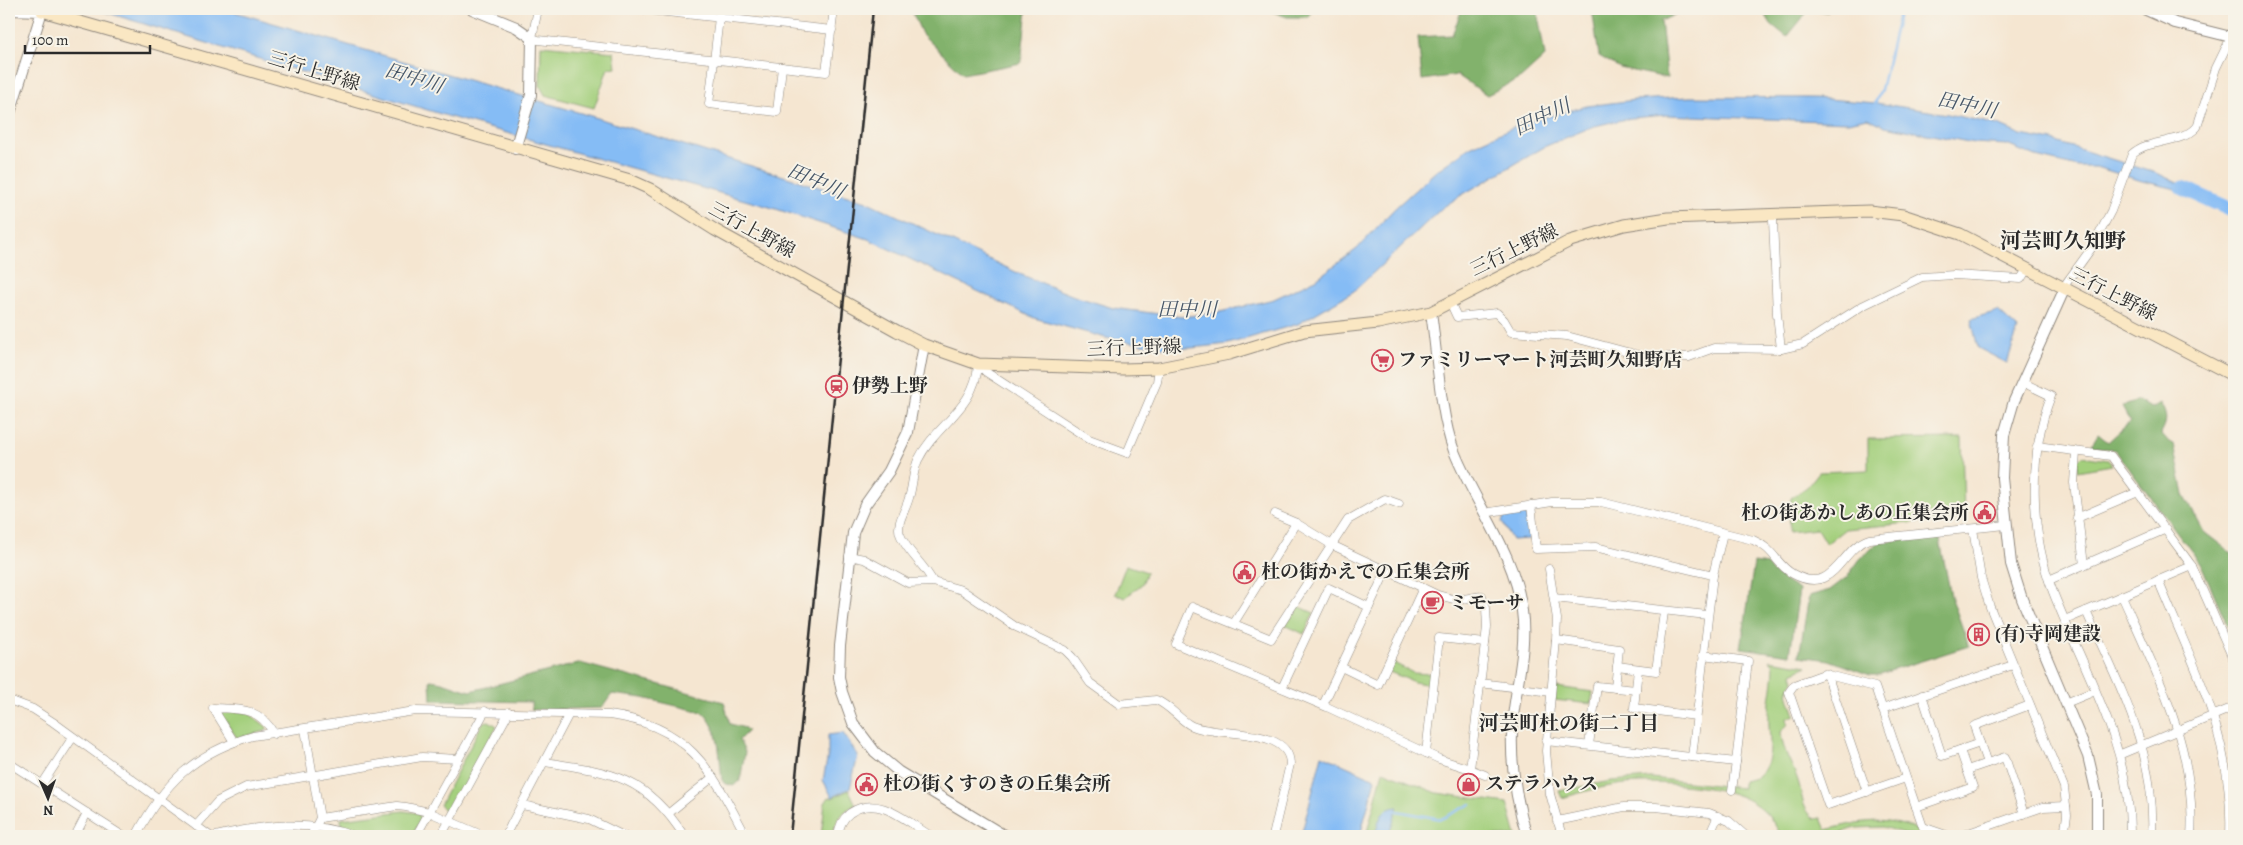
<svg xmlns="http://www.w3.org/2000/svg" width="2243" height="845" viewBox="0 0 2243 845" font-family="Alegreya,'Noto Serif JP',serif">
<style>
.green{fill:#a3cf7c;stroke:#677d54}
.forest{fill:#82b26c;stroke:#566e4c}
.water{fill:#85bcf5;stroke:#587490}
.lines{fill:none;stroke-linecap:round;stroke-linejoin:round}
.stream{stroke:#85bcf5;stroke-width:2.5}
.river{stroke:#85bcf5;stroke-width:15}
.minor-casing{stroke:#90887e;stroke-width:9}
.tertiary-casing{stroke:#90887e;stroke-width:12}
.secondary-casing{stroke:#90887e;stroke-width:13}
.minor{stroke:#fff;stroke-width:8}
.tertiary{stroke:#fff;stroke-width:10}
.secondary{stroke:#fae7c3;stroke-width:11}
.rail{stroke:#2b2b2b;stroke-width:2.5}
.labels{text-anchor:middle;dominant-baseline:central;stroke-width:4;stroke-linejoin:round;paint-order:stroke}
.street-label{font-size:19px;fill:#2b2b2b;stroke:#f7f3e8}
.poi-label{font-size:19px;font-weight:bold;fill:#2b2b2b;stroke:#f7f3e8;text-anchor:start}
.water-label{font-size:20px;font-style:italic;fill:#465668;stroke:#f7f3e8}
.neighbourhood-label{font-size:20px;font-weight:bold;fill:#2b2b2b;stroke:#f7f3e8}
.quarter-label{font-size:21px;font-weight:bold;fill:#2b2b2b;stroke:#f7f3e8}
</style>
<rect width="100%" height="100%" fill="#f7f3e8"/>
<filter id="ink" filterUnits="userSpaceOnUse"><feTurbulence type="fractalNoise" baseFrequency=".02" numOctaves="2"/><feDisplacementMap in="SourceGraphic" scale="10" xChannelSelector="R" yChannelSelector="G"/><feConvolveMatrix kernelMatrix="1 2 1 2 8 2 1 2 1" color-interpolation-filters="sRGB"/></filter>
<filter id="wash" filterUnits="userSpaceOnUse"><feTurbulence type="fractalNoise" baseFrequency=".0096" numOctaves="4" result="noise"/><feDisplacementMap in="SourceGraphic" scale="20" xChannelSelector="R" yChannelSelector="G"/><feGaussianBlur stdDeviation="1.12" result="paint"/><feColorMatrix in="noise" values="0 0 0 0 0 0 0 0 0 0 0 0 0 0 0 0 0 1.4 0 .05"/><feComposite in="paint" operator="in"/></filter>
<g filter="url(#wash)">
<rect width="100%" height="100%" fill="#f5e6d1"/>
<g class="green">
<polygon points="541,45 614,52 616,67 608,68 594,108 545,95 540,86"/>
<polygon points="1962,438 1964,518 1845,529 1826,544 1817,529 1789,532 1791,498 1807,487 1819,472 1868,470 1868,439"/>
<polygon points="2082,456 2108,460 2112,465 2077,471 2078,460"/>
<polygon points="1126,565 1147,572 1142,584 1125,598 1115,594"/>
<polygon points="1298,606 1314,613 1304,634 1285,625"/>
<path d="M1770,660L1807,666L1792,673L1794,681L1787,692L1795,715L1787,718L1788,724L1781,732C1782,752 1794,766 1799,784C1803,799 1802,809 1815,819L1821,818L1826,830C1876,817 1888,818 1936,836H1914L1882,827L1855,828L1833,836H1781C1762,794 1724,789 1682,785C1663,783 1644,782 1625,784C1604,786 1582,792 1562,798L1559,791L1611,781L1651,778L1743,788V781L1756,778C1778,761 1767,735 1769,712C1770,696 1774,681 1774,665Z"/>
<polygon points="1392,662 1413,673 1432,674 1431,685 1414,682 1387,671"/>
<polygon points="1556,687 1593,692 1591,704 1554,700"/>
<polygon points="222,711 247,712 267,727 266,731 237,738 221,716"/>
<polygon points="489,721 497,726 451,810 445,811 440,805 483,722"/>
<polygon points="1383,771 1437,793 1507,803 1516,836 1366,836"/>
<path d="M849,790L856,805C843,810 834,822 833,836H821L825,803L829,797L832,798Z"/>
<polygon points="403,811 418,813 421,819 412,836 365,836 342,827 341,819"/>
</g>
<g class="forest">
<polygon points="911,9 1027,9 1021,63 963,74 922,34"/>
<polygon points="1265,9 1314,9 1309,17 1287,17"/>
<polygon points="1462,9 1537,9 1545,56 1521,78 1487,95 1457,75 1422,80 1418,37 1452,35"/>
<polygon points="1592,9 1687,9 1661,21 1667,78 1620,68 1599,56"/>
<polygon points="1762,9 1828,9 1828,12 1809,10 1787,37 1771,24"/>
<path d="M2137,401L2152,408L2160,403C2167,415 2168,421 2161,433L2169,442L2174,444L2184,495L2204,532L2234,555V637L2233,638L2201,564L2115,450L2091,446L2098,434L2108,442L2130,422L2122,407Z"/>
<polygon points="1939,535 1951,596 1969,646 1877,675 1870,675 1829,660 1799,656 1809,596 1830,590 1847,577 1860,559 1879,542"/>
<polygon points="1754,563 1767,565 1773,573 1799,590 1790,655 1741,648"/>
<path d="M580,663L724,702L730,724L745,728L748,731L739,740L745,752L740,781L733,786L724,783L722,780C719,757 721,728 702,712L643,698L612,694L602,708L532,710L531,702L431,700L430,680C445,681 456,688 471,691Z"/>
</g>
<g class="water">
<polygon points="95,9 225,9 591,116 870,203 1022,275 1074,296 1113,308 1182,317 1220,312 1274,299 1316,279 1357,249 1394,209 1436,171 1470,147 1520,124 1587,106 1635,100 1690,97 1815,98 1876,103 1948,114 1998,125 2021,135 2053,141 2159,174 2202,195 2142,181 2096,167 2078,167 2036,157 2007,145 1974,143 1885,126 1868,118 1848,122 1666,115 1631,118 1594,126 1546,146 1460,196 1442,208 1354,291 1298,324 1228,344 1191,348 1165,348 1106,338 1034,318 868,239 773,208 457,119"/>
<polygon points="1998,311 2018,329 2007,363 1978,348 1971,319"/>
<polygon points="1522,513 1527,517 1529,539 1512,540 1502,522 1505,515"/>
<polygon points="843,733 858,756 850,788 832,797 823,780 828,755 828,735"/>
<polygon points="1322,755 1375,779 1360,836 1301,836"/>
<path d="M1398,807C1394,816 1393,829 1386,836H1374C1380,822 1379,808 1398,807Z"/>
</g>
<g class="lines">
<g class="stream">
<polyline points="1874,106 1881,90 1900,9"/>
<polyline points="1397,811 1441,819 1471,804"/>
</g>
<polyline class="river" points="2183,188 2234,211"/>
</g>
</g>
<g filter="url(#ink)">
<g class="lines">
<defs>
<g id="minor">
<polyline points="538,9 532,38 538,40 826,72 834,9"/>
<polyline points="639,9 832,30"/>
<polyline points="720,9 709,104 777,112 782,67"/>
<polyline points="1770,214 1773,220 1777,314 1781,349"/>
<path d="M2064,290L2067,282L2093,246L2111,211L2132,154C2149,138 2181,145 2197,127L2216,68L2234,31"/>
<polyline points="1450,302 1457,317 1497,313 1504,320 1511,332 1567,336 1642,356 1689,357 1714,348 1781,349 1803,344 1862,306 1922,277 1954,275 2021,279 2027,269"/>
<polyline points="978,364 986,372 1089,439 1127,453 1157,382 1159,368"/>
<path d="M2022,382L2051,396C2028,455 2030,533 2053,592C2085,674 2131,745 2130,835L2135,836"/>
<polyline points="2037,446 2111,456 2192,566 2234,661"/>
<polyline points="2076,452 2074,483 2084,565"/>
<polyline points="1531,505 1536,549 1595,547 1713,575"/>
<path d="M1484,513L1552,502H1601L1753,540C1775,549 1776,565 1793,574C1835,597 1840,548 1869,539L2006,525"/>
<polyline points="1275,514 1296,523"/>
<polyline points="2077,518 2138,492"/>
<polyline points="1973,529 1981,578 1990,607 2064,787 2067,815 2064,836"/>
<path d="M849,556L864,559L908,583L933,582L962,590L1016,627L1065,650L1072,657L1090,683L1119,704L1156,700C1169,705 1178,718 1190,725C1215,738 1289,725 1290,764L1273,836"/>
<polyline points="1549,569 1557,619 1556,640 1546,751 1550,794 1562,836"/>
<polyline points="2049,580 2166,529"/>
<path d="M2158,580C2194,668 2234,738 2230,836"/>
<path d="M933,582C925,565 905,550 900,534C896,524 905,511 908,501C913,488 912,473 918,460C935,425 976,408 978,364"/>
<path d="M2122,596C2156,672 2197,750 2191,836"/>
<polyline points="1554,598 1707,615"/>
<path d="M2086,611C2120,688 2156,750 2152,836"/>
<polyline points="2065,620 2192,566"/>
<polyline points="1234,623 1296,523 1332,545 1438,595 1457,600 1482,596 1486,608 1487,627 1470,769 1439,759 1327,707 1176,644 1192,607 1271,639 1348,520 1385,499 1399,504"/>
<polyline points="1556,640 1619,649 1615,688"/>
<polyline points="1617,666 1656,671 1664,612"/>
<polyline points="1341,667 1378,685 1423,588"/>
<polyline points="1638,669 1634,708 1696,716"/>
<polyline points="1827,674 1867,792"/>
<polyline points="1480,683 1551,692"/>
<polyline points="1282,688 1329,588 1369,607"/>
<polyline points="1922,695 1942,756 1980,743"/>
<polyline points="9,700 33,709 53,722 210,836"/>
<polyline points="2066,703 2095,691"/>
<polyline points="1323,705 1386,571"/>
<polyline points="1882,709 2013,665"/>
<polyline points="305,729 320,818"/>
<polyline points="1546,741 1736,762 1748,661 1703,655"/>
<path d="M234,742L213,708C239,709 260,707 274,734"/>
<polyline points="1589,745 1597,686 1636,690"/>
<polyline points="1426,753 1439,638 1485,643"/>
<polyline points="2121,754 2234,707"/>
<polyline points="1692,757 1713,575 1723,533"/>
<path d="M545,762C611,772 646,776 684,836"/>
<polyline points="9,763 123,836"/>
<polyline points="1987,763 1974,726 2030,705"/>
<polyline points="1470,769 1485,775"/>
<polyline points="1967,770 2005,757 2024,814"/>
<polyline points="1906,778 1828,805 1789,692 1794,685 1824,674 1875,687 1923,827 1949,836"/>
<polyline points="43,783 73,737"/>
<polyline points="1732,790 1736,762"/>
<polyline points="522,805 589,819 624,836"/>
<polyline points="1916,807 1973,787 1960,750"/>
<polyline points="669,813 713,777"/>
<polyline points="1557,821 1624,807 1656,807 1709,813 1729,821 1746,836"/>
<polyline points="196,826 218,801 246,787 422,757 458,759"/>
<polyline points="9,832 15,836"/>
<polyline points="75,836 87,813"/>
<path d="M136,836C164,783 194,753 253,736L415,711L609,715C690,725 712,771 746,836"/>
<path d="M216,836C262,825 308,819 354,836"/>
<polyline points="311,836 320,818 397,806 406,807 429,812 484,836"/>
<polyline points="416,836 485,711"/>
<polyline points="441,836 509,712"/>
<polyline points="505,836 569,714"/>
<path d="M838,836C839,827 842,819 850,813C878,793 907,822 931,836"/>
<polyline points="1709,836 1718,816"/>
<polyline points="1960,836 2043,807 2066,806"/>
</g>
<g id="tertiary">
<polyline points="472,9 516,27 532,38 531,95 515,149"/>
<polyline points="2144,9 2175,23 2231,37"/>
<polyline points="9,10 42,11 9,116"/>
<polyline points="2064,290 2014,401 2004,435 2002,478 2011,564 2022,599 2088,756 2097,795 2097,836"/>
<path d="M1431,312C1437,353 1440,414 1454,451C1475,504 1515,553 1522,611C1527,646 1517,682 1513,717C1509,758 1515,797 1527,836"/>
<polyline points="924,345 908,432 889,471 865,505 853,533 840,646 839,677 842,692 853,723 875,752 899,772 1005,836"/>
</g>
<polyline id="secondary" points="43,9 42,11 630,180 650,189 715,230 897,331 924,345 978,364 1123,369 1159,368 1229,354 1304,331 1378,323 1431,312 1570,241 1624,225 1668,218 1869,211 1903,215 1960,234 2234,376"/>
</defs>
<use href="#minor" class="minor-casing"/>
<use href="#tertiary" class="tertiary-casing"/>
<use href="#secondary" class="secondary-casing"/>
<use href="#minor" class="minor"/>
<use href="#tertiary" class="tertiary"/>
<use href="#secondary" class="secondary"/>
<polyline class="rail" points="790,836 873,9"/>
</g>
</g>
<defs>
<symbol id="supermarket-ring" viewBox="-11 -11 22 22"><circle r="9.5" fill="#f7f3e8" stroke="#d1495b" stroke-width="1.5"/><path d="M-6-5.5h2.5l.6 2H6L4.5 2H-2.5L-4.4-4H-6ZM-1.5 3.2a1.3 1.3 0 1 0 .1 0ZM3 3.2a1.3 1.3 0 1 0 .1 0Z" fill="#d1495b"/></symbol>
<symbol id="station-ring" viewBox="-11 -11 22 22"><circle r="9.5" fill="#f7f3e8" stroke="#d1495b" stroke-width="1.5"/><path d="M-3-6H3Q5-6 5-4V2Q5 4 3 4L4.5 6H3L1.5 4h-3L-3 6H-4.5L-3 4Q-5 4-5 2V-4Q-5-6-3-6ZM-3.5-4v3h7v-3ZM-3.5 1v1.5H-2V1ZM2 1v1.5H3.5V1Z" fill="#d1495b"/></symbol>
<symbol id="civic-ring" viewBox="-11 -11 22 22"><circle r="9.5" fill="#f7f3e8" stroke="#d1495b" stroke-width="1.5"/><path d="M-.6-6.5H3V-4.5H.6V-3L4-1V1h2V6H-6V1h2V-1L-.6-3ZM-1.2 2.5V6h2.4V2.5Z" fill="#d1495b"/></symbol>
<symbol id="cafe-ring" viewBox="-11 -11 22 22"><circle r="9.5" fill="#f7f3e8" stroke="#d1495b" stroke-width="1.5"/><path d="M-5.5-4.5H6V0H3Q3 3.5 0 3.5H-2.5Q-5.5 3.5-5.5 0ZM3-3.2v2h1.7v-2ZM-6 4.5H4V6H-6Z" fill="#d1495b"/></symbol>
<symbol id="building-ring" viewBox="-11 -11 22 22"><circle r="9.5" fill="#f7f3e8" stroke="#d1495b" stroke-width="1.5"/><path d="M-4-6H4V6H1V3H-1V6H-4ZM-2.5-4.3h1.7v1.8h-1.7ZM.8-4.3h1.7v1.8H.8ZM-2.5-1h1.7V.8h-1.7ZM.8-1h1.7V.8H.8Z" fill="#d1495b"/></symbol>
<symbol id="shop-ring" viewBox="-11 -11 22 22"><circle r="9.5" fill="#f7f3e8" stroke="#d1495b" stroke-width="1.5"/><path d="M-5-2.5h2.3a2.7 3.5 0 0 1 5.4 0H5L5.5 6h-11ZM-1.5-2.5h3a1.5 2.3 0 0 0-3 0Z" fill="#d1495b"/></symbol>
</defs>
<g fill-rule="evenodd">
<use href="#supermarket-ring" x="1370" y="348" width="25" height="25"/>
<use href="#station-ring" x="824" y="374" width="25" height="25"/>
<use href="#civic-ring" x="1972" y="500" width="25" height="25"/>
<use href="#civic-ring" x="1232" y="560" width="25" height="25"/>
<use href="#cafe-ring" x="1420" y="590" width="25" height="25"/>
<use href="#building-ring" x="1966" y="622" width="25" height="25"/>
<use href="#civic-ring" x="854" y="772" width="25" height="25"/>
<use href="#shop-ring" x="1456" y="772" width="25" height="25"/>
</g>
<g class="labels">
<g class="street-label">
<text transform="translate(314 71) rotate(17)">三行上野線</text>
<text transform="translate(752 230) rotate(29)">三行上野線</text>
<text transform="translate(1514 250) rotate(-26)">三行上野線</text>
<text transform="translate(2113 294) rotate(27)">三行上野線</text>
<text transform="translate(1134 348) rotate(-2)">三行上野線</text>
</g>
<g class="poi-label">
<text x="1398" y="360">ファミリーマート河芸町久知野店</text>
<text x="852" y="386">伊勢上野</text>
<text x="1969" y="513" text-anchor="end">杜の街あかしあの丘集会所</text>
<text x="1261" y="572">杜の街かえでの丘集会所</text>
<text x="1449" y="603">ミモーサ</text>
<text x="1995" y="634">(有)寺岡建設</text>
<text x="883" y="784">杜の街くすのきの丘集会所</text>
<text x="1485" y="784">ステラハウス</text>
</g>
<g class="water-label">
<text transform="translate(414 78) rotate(17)">田中川</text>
<text transform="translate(1967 105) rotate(12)">田中川</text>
<text transform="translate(1542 117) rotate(-25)">田中川</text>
<text transform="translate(816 181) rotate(23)">田中川</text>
<text x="1187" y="309">田中川</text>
</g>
<g class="neighbourhood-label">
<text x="1569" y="723">河芸町杜の街二丁目</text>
</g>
<g class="quarter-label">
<text x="2063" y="241">河芸町久知野</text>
</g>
</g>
<rect width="2243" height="845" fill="none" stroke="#f7f3e8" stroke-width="30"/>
<g transform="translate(48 798) rotate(178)" stroke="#f7f3e8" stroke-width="4" paint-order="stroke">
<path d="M0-4L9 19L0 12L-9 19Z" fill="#2b2b2b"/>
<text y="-8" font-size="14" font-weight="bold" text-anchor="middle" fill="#2b2b2b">N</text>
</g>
<path d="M25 45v8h125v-8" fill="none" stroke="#2b2b2b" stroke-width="2.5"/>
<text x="32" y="45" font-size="15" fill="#2b2b2b" stroke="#f7f3e8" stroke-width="4" paint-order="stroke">100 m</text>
</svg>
